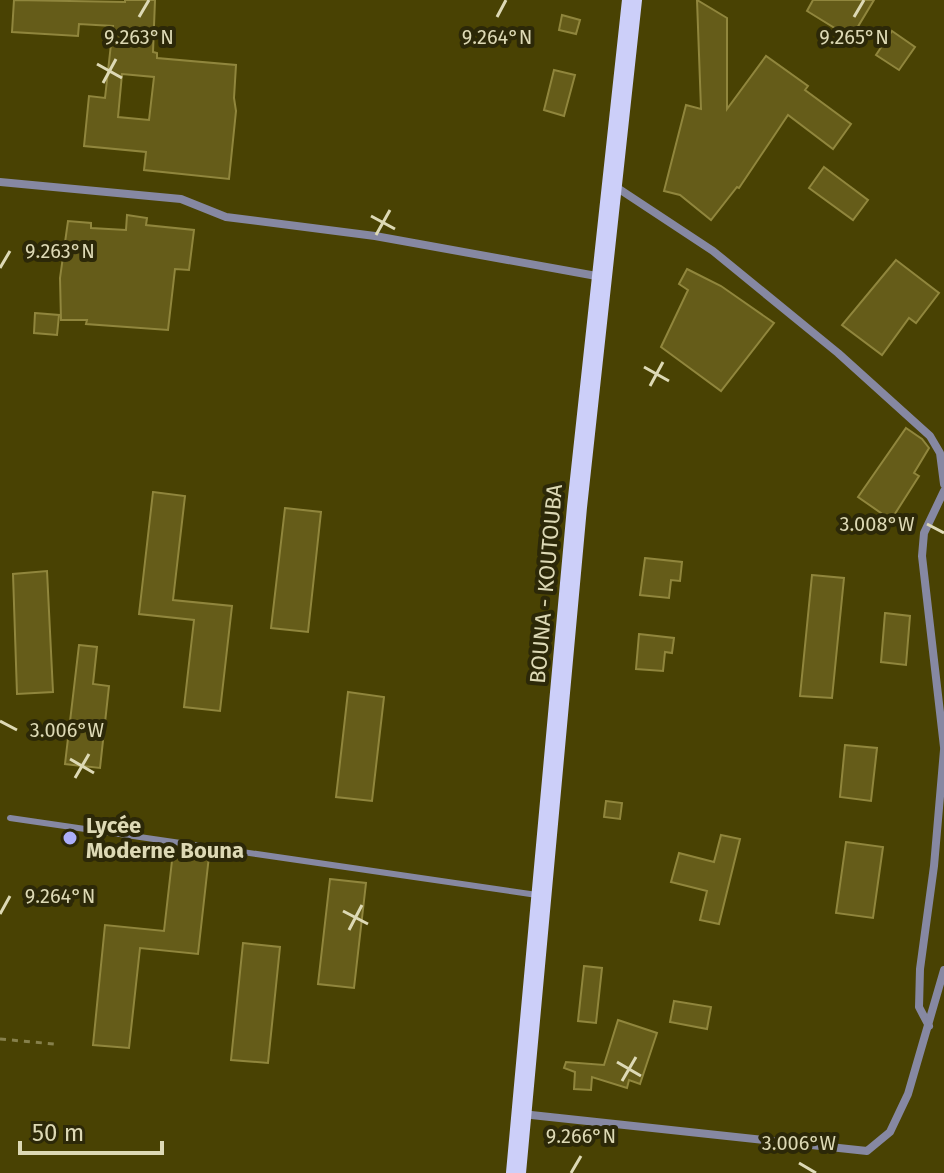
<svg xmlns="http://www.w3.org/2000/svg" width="944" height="1173" viewBox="0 0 944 1173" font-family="'Fira Sans',sans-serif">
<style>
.building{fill:#655c19;stroke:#90863d;stroke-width:2;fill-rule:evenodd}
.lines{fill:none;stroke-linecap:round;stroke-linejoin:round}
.path{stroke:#86804c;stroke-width:3;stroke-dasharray:6 6;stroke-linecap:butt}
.service{stroke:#8688a2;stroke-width:6}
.minor{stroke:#8688a2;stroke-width:8}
.primary{stroke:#cccff9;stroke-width:20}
.ticks{fill:none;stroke:#ddd9b5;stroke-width:3}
.poi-dot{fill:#acaffb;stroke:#2c2808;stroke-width:3}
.labels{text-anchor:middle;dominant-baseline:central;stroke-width:8;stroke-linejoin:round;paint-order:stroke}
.street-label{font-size:22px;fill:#ddd9b5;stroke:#2c2808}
.poi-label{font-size:22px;font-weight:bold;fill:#ddd9b5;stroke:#2c2808;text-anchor:start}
.ticks-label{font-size:20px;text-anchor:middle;fill:#ddd9b5;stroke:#2c2808;stroke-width:8;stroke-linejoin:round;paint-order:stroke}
</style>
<rect width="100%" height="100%" fill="#494203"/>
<g class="building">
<path d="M14,0L125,2V0H155L153,52L157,53V58L236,65L234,98L236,111L229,179L144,170L146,152L84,146L89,96L105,98L113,26L79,24L78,36L12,32ZM122,74L154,77L149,120L118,117Z"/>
<polygon points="697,0 727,18 727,109 766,56 808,86 805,90 851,124 833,149 788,115 739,188 737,187 711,220 680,195 664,191 686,105 701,109"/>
<polygon points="813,0 874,0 851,38 807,11"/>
<polygon points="562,15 580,20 576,34 559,30"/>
<polygon points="892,31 915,47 899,70 876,55"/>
<polygon points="554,70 575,75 564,116 544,110"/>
<polygon points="824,167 868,200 853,220 809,188"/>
<polygon points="127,215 147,218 146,225 194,230 189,270 175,269 168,330 86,324 87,320 61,320 60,278 68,221 91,223 91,228 126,230"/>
<polygon points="896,260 939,293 916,323 909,318 882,355 842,325"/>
<polygon points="687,269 721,286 774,323 721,391 661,347 688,290 679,284"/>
<polygon points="35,313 59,315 57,335 34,333"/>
<polygon points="906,428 922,439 929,448 914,473 919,476 891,520 858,497"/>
<polygon points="153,492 185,496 173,600 232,606 220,711 184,707 194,620 139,614"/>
<polygon points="285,508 321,512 308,632 271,628"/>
<polygon points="645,558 682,562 680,581 671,580 669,598 640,595"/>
<polygon points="47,571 53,692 17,694 13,574"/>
<polygon points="812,575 844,578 832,698 800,696"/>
<polygon points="885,613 910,616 906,665 881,662"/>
<polygon points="639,634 674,638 672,653 665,652 663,671 636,669"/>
<polygon points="79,645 97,647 93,684 109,686 100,768 65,764"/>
<polygon points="348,692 384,697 372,801 336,797"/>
<polygon points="845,745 877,748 871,801 840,797"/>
<polygon points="606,801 622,803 620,819 604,817"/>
<polygon points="721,835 740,839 719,924 700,920 707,891 671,882 679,853 714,862"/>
<polygon points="846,842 883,847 873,918 836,913"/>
<polygon points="173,852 209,856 198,954 140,948 129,1048 93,1045 105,925 164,931"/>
<polygon points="330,879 366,883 354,988 318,984"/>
<polygon points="243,943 280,947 268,1063 231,1060"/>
<polygon points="584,966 602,968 596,1023 578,1021"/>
<polygon points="674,1001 711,1007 707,1029 670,1022"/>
<polygon points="618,1020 657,1033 640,1084 629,1080 627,1088 592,1077 591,1090 574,1089 575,1072 564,1068 566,1062 604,1065"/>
</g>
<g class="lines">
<polyline class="path" points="0,1039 54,1044"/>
<polyline class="service" points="10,818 537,895"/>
<g class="minor">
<polyline points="0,182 181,199 226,217 375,236 602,277"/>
<polyline points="613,185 713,251 838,353 930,436 940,453 944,484"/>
<polyline points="944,491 924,533 922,556 944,747"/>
<polyline points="929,1026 919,1007 920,969 934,866 944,750"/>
<polyline points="522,1114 867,1151 890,1132 908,1094 944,970"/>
</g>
<polyline class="primary" points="516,1173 577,507 632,0"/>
</g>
<path class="ticks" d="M139,17L149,0M497,17L506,0M854,17L864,0M97,64L122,78M103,83L116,59M371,216L395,229M376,235L390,210M0,268L10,251M644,367L669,381M650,386L663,362M927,524L944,533M0,721L17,730M70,759L94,773M75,778L89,754M343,911L368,924M0,914L10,896M349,930L362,905M617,1062L641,1076M622,1081L636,1057M799,1163L816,1173M571,1173L581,1156"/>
<circle class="poi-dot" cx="70" cy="838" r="8"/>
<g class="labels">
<g class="street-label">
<text transform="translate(546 584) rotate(-85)">BOUNA - KOUTOUBA</text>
</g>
<g class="poi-label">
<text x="86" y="825">Lycée<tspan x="86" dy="25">Moderne Bouna</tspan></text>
</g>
</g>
<g class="ticks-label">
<text x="139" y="44">9.263°N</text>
<text x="497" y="44">9.264°N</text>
<text x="854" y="44">9.265°N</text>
<text x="60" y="258">9.263°N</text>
<text x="877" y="531">3.008°W</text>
<text x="67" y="737">3.006°W</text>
<text x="60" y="903">9.264°N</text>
<text x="581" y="1143">9.266°N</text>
<text x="799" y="1150">3.006°W</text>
</g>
<path d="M20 1141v12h142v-12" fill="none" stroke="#ddd9b5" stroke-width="4"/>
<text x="32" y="1141" font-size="24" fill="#ddd9b5" stroke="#2c2808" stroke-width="6" paint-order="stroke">50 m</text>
</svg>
